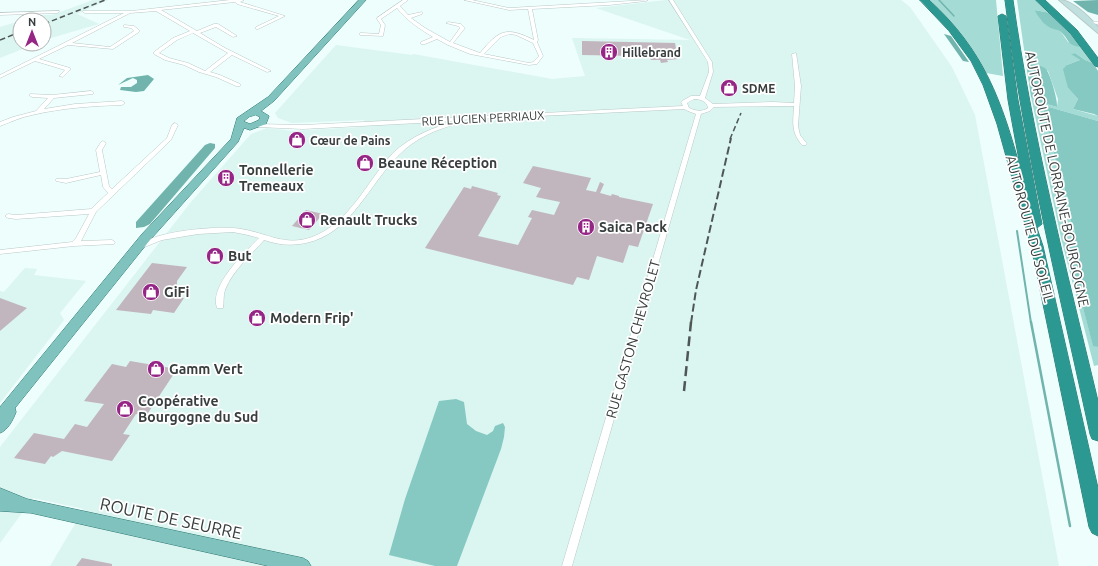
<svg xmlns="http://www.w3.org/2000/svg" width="1098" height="566" viewBox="0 0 1098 566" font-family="Ubuntu,sans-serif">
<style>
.built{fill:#dbf5f1}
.green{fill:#a4dbd5}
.forest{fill:#85c9c2}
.water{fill:#70b4ad}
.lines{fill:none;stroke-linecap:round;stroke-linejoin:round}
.stream-far2{stroke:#70b4ad;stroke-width:1.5}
.stream-far1{stroke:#70b4ad;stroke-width:2}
.stream{stroke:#70b4ad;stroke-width:2.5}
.building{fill:#c1b5be}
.street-casing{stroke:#b9c9c7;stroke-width:1}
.secondary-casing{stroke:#b9c9c7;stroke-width:2}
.primary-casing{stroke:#2f7974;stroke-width:1}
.highway-casing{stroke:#2f7974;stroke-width:1}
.street{fill:#fff;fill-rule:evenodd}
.secondary{fill:#bfe0de;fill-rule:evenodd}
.primary{fill:#80c2bd;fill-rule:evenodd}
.highway{fill:#2b9991;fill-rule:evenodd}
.rail-far2{stroke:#4f5756;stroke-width:1.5;stroke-dasharray:5.5 3;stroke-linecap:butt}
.rail-far1{stroke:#4f5756;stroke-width:2;stroke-dasharray:8 3.5;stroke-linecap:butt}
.rail{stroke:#4f5756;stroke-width:2.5;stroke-dasharray:10 5;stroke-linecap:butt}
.labels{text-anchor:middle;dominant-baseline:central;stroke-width:3.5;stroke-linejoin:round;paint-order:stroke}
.far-poi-label{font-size:12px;font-weight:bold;fill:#373e3d;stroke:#fff;text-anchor:start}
.far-street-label{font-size:12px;fill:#373e3d;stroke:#fff}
.poi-label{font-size:14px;font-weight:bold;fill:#373e3d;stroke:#fff;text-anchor:start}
.street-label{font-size:14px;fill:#373e3d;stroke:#fff}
.near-street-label{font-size:17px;fill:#373e3d;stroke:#fff}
</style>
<rect width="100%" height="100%" fill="#edfefc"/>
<g class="built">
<polygon points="93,0 108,0 77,14 99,24 44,40 44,20 22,20 36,15 52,15"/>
<polygon points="666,0 901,0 910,7 952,67 975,115 1059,566 50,566 84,509 33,498 0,543 0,447 191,202 251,134 267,128 293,131 360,127 365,120 292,123 278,118 275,113 336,45 412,55 413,54 552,79 585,76 572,38 690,40 596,8"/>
<polygon points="20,21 20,44 35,44 0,58 0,27"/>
<polygon points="25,268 37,269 34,275 86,281 60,313 64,320 0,403 0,291 4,292"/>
</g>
<g class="green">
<path d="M928,0H996L1003,76L986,73C970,45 952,21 928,0Z"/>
<polygon points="1017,0 1037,0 1051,13 1034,10 1041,20 1061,32 1068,42 1083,47 1093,63 1085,60 1075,53 1072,54 1080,60 1067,65 1068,88 1078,99 1073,109 1098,116 1098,121 1042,105 1057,166 1064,178 1065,193 1069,200 1069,217 1075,231 1073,240 1066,243 1093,345 1098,347 1098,365 1094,366 1061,238 1031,97 1040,102 1057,107 1058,99 1048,71 1035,65 1026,63"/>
</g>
<g class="forest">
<path d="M1034,10L1051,13L1083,47C1066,46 1070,40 1061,32C1057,29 1052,29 1049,27C1042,23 1038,16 1034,10Z"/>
<polygon points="1075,53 1085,60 1093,63 1098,71 1098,116 1094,114 1073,109 1078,99 1068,88 1063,69 1067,65 1080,60 1071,54"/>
<path d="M1026,63C1032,64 1040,65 1045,68C1050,72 1058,101 1057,107L1040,102L1031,97Z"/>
<polygon points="1042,105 1098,121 1098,347 1093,346 1066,243 1073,240 1075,231 1069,217 1069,200 1065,193 1064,178 1057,166"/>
<polygon points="456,399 464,402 467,424 476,431 487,435 493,431 495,426 503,423 505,427 504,437 501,449 457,566 435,566 389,555 405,499 439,401"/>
</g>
<g class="water">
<polygon points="1098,0 1098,15 1088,12 1073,1"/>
<polygon points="944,34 951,36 969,62 963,61"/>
<polygon points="148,75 154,79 144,91 136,92 120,90 121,87 131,87 137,83 137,80 133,78 118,85 127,78"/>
<polygon points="210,143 215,144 215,148 150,224 144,227 136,228 136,222 205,145"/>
</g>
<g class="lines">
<polyline class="stream-far2" points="939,0 954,16"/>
<polyline class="stream-far1" points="1017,231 1031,323"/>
<polyline class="stream" points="1031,322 1070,526"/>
</g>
<g class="building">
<polygon points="582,41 675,43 678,59 667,60 668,62 661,63 660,60 651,60 648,56 647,49 636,49 636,56 582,55"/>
<polygon points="533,166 591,178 586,190 596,192 600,182 604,184 600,193 611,196 612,194 619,196 619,197 653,204 638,247 629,245 623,263 597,256 589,280 577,277 573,285 425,248 464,187 471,189 472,186 498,193 497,195 501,196 478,236 518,245 532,218 528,217 532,210 554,215 560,202 536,197 541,188 523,183"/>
<polygon points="306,210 323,214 309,230 292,226"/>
<polygon points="152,263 187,267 177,281 177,287 163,295 184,298 174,313 153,310 151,314 116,310"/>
<polygon points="0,298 27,308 0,331"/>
<polygon points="130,361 177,369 146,416 136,414 123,434 130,435 112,461 62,451 53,457 51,456 45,464 14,458 34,433 64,439 75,424 87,427 104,404 84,401 112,364 126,367"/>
<polygon points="82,558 112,564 112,566 76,566"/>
</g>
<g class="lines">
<defs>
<g id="street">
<path d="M230,0H244L240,2L285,16L258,29H256V27L279,16L237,4L235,2L161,10L197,31L214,24H218L237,36L233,37L216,27L200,33L225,48L271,71L267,72L232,55L210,72L220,75L240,84V86H236L216,77L199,72L184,65L165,60L154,54V52L173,38L190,31L156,11L130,13L72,43L110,47L134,31L131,28L124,27V25L134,26L139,30V32L113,49L68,45L39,59L70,68V70L63,77L59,76L65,70L35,61L0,78V75L124,13H85L83,12V11H131ZM193,33L228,53L205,71L188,63L169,58L159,53L177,40Z"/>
<path d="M403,0H408L400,6L408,15L422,12V14L411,18L425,28L450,42L460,28L458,26L446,23L448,22L461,24L465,28L453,43L480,53C499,30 506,26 534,40L528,9L509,10L464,0H472L509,8L648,0L646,1L609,5L532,9L538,40L537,42L543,56L537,64L529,65L470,54L448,45L437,39L425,44H421V42L433,37C420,29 407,21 397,8L381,19L385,25L383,36L360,35V33H362L379,34L381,25L377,19V18ZM510,34L516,35L533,43L539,56L533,62L529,63L484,54L501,37Z"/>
<path d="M669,0H673L712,62L713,72L705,98L713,104L773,102L794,103L795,86L792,54L796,53L801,86L798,126L800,135L807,144L806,145H802C791,132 793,123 794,106H773L714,107L710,111L701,114L572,566H562L696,114L688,111L684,109L458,120L461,122L460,123C437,129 415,138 399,155C368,185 352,233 306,243C291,246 279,245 264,240C251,255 233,270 225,290C223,296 224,302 223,308H217C209,286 244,253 259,238L248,235L233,232L198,234L162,240L142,248L139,246C151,231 222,225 241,229C267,233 285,247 312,237C350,223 367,181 393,153C411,136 434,127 457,121L303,129L257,127L255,126V124L303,125L683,106L681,102L682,101L691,96H700L709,72L708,62ZM694,99C700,99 707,101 708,108C702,112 696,111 689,108L687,103Z"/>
<polygon points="59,11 59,12 57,13 0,15 0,13"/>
<polygon points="1088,21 1098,22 1098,24 1088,23"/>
<path d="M91,91L93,92V94L54,98L44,109L75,104L122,101L125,103L122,105C92,106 62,108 32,115C21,117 11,122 0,126V122L13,117L36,111L48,98L32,97L29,95L30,94L52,95Z"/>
<polygon points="175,123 178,125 171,140 96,212 81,241 112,240 115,242 114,244 74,246 0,254 0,250 72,242 76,238 89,214 16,219 8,218 5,216 8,214 16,215 91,209 108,193 103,187 101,175 66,183 56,181 55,180 56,179 66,179 100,172 96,150 101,142 103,141 106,143 102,150 109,186 112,189 167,138 172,125"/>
</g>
<path id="secondary" d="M1059,0C1073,0 1089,17 1098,27V33Z"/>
<g id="primary">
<path d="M359,0H366L274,101L261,111L269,116L266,124L250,130L244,128L238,142L150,240L15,408L16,412C13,420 8,430 0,433V407L142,234L231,139L237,118L268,97ZM256,115L260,117L259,120L250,124L245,122L244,121L249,117Z"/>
<polygon points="0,488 27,499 303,558 308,561 311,566 268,566 31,513 0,511"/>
</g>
<g id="highway">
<path d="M920,0H929C984,50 1002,101 1021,171L1008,100L998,16L1002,14L1006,16L1018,100L1042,224L1037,228L1043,246L1098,488V536L1092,533L1089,527L1031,246L997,124L983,85L971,61L949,31Z"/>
<path d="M1005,0H1013C1032,135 1066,268 1098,401V441L1092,439L1090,434C1059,290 1023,147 1005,0Z"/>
<polygon points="1036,0 1045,0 1077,30 1098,58 1098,67 1095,66 1071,34"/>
</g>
</defs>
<use href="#street" class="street-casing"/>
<use href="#secondary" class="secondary-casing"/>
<use href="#primary" class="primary-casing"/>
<use href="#highway" class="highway-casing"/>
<use href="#street" class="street"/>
<use href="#secondary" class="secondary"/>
<use href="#primary" class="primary"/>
<use href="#highway" class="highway"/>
<g class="rail-far2">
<polyline points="44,24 105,0"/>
<polyline points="0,40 20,32"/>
<polyline points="730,139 741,113"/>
</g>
<polyline class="rail-far1" points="691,323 696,290 731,138"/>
<polyline class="rail" points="684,391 691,322"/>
</g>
<defs>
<symbol id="building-disc" viewBox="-11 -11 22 22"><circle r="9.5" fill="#962686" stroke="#fff"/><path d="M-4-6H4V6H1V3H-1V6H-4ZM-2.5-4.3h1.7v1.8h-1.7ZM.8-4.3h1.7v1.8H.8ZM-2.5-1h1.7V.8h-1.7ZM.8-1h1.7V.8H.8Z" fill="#fff"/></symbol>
<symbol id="shop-disc" viewBox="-11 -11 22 22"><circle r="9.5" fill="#962686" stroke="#fff"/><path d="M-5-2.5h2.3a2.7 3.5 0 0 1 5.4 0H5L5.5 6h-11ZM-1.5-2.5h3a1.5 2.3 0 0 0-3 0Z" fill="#fff"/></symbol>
</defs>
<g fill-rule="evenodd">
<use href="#building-disc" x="599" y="42" width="20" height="20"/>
<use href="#shop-disc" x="719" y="78" width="20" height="20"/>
<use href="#shop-disc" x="287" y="130" width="20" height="20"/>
<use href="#shop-disc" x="355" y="153" width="20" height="20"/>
<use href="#building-disc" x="216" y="168" width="20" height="20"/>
<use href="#shop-disc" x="297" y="210" width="20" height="20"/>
<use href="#building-disc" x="576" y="217" width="20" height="20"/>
<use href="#shop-disc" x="205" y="246" width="20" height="20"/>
<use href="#shop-disc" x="141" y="282" width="20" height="20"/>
<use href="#shop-disc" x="247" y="308" width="20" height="20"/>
<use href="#shop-disc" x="146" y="359" width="20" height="20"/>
<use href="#shop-disc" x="115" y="399" width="20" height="20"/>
</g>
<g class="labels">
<g class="far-poi-label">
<text x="622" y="52">Hillebrand</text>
<text x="742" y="88">SDME</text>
<text x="310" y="140">Cœur de Pains</text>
</g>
<g class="far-street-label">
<text transform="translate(483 118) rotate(-3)">RUE LUCIEN PERRIAUX</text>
</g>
<g class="poi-label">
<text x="378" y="163">Beaune Réception</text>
<text x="239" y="170">Tonnellerie<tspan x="239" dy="16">Tremeaux</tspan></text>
<text x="320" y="220">Renault Trucks</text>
<text x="599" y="227">Saica Pack</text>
<text x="228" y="256">But</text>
<text x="164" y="292">GiFi</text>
<text x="270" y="318">Modern Frip'</text>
<text x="169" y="369">Gamm Vert</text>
<text x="138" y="401">Coopérative<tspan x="138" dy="16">Bourgogne du Sud</tspan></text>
</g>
<g class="street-label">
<text transform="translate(1057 179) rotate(78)">AUTOROUTE DE LORRAINE-BOURGOGNE</text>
<text transform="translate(1030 229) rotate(75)">AUTOROUTE DU SOLEIL</text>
<text transform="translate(633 339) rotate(-74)">RUE GASTON CHEVROLET</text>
</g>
<g class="near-street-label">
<text transform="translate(171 518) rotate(12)">ROUTE DE SEURRE</text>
</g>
</g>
<g transform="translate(32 32)"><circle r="19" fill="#ffffff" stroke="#afb2b1"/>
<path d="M0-3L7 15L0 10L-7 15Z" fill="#962686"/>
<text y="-6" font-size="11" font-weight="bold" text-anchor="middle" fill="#373e3d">N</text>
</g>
</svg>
